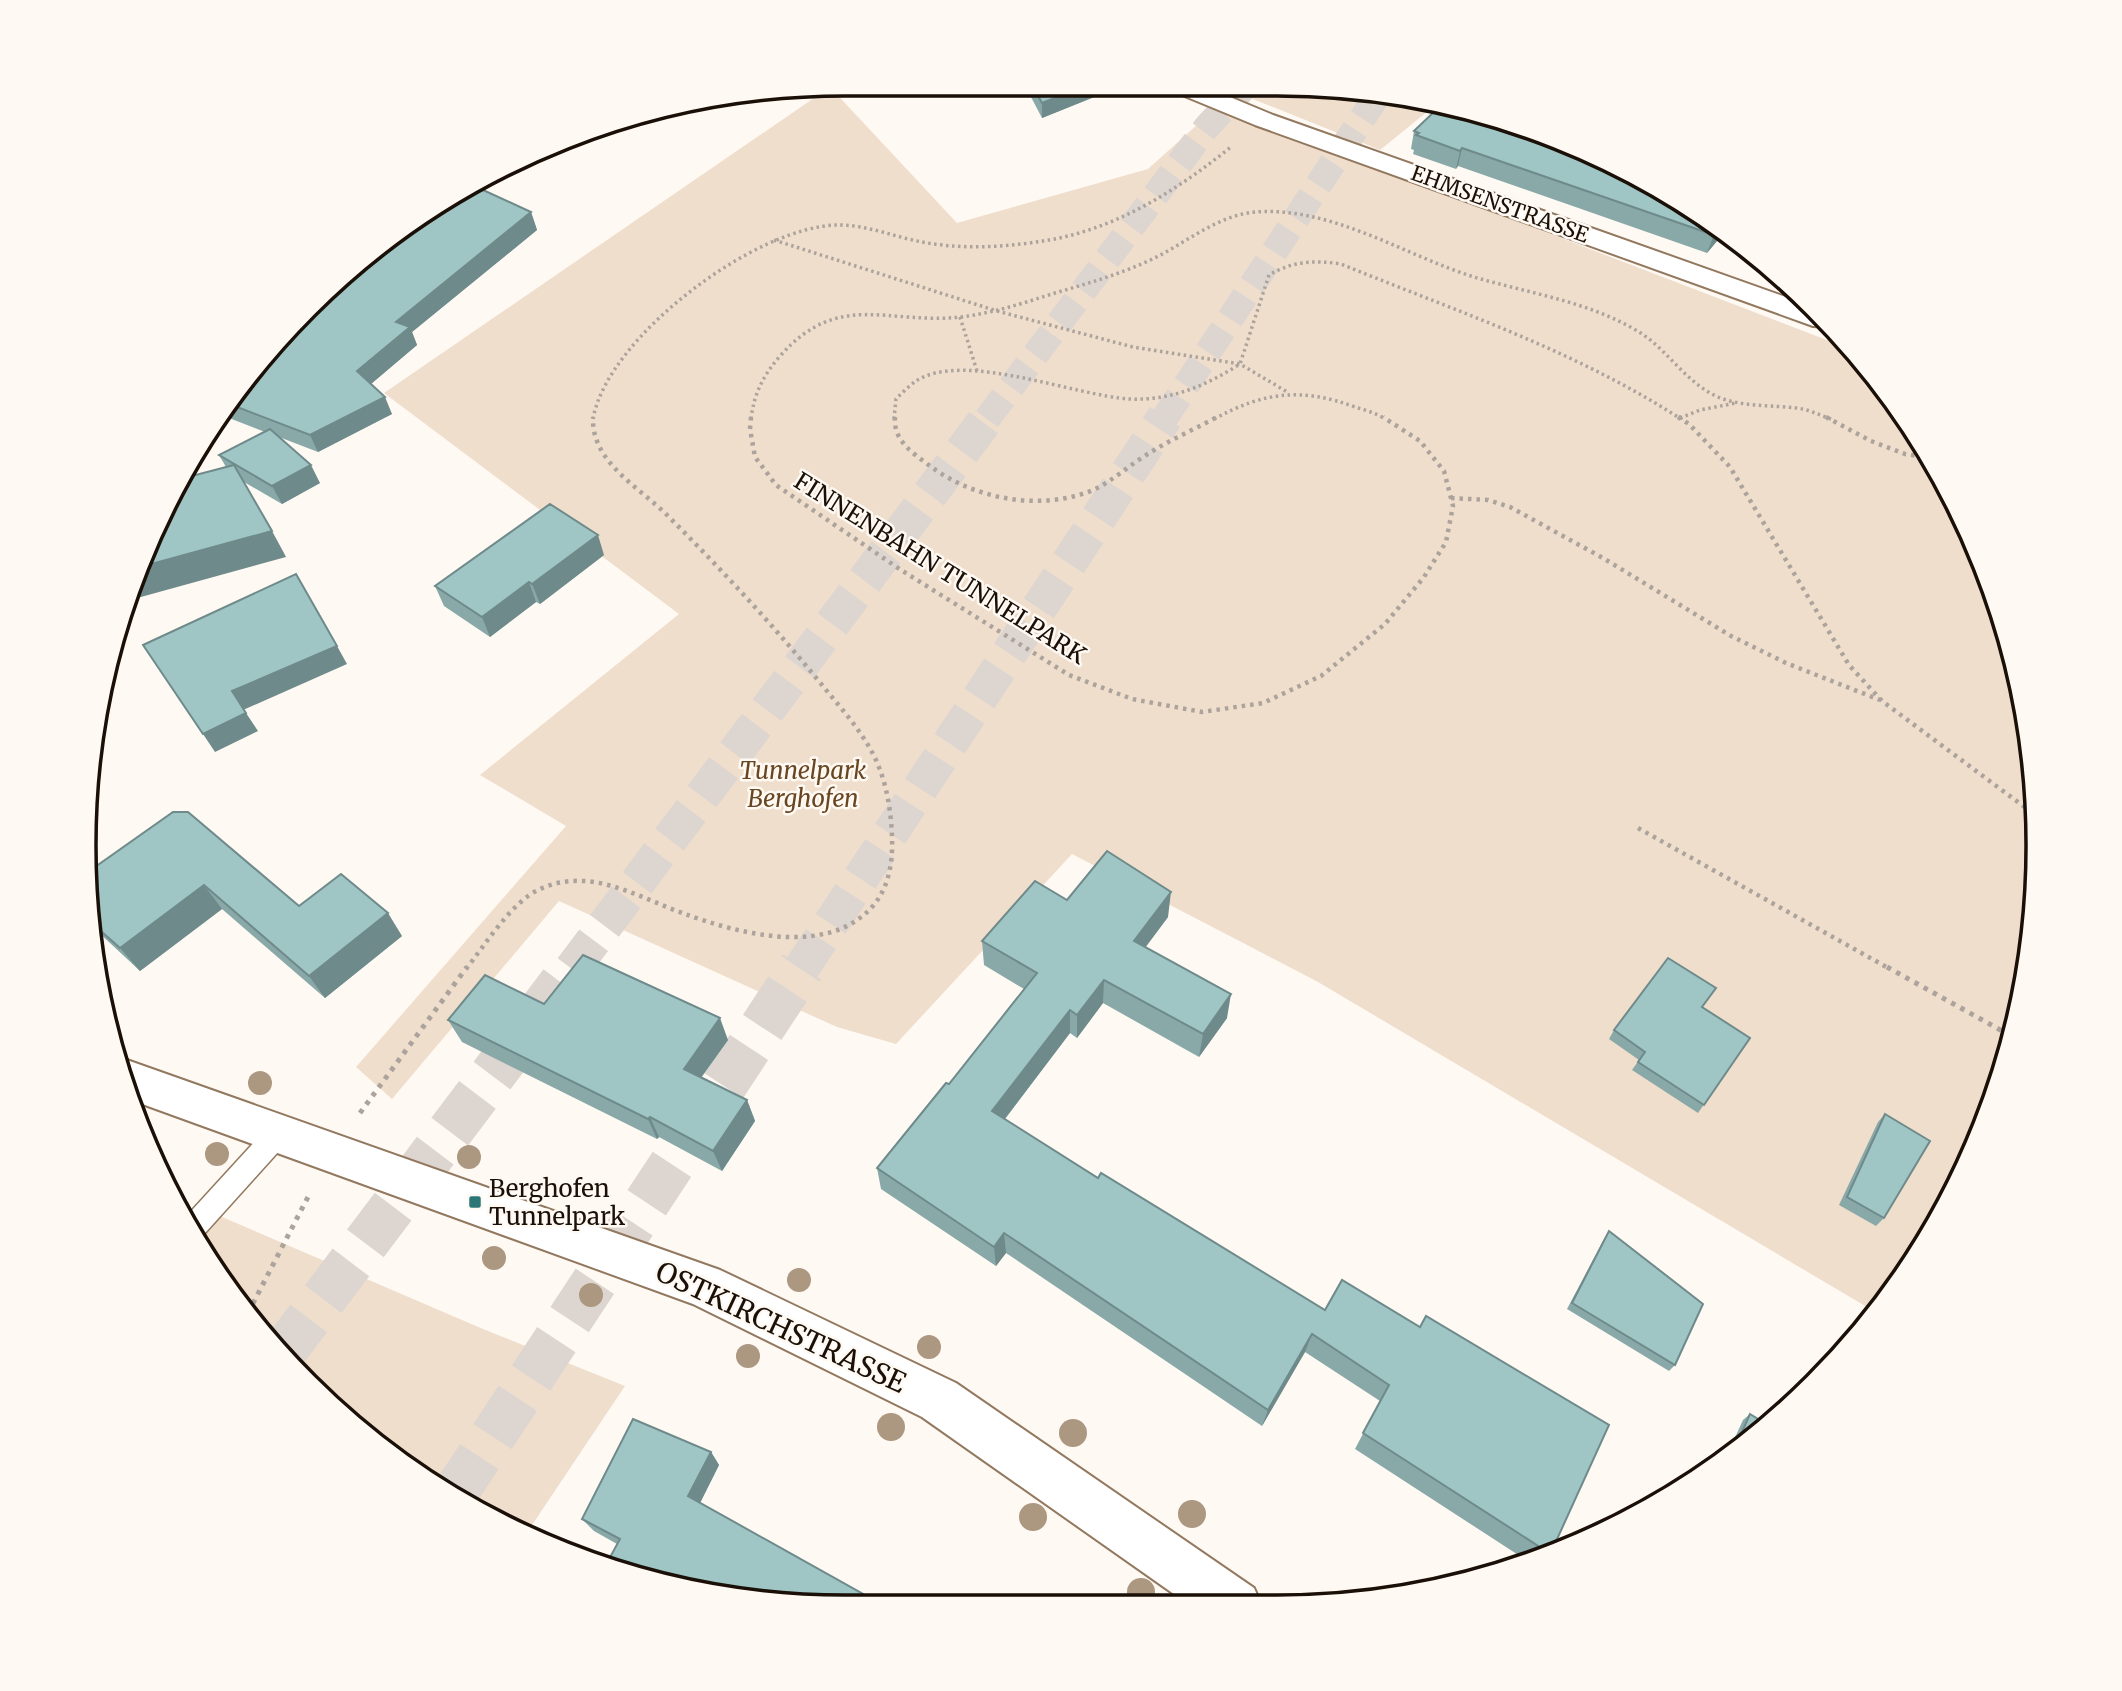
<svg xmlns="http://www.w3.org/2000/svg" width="2122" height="1691" viewBox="0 0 2122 1691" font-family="Merriweather,serif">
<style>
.green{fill:#f0decc}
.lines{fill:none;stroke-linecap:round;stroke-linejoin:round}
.trunk-tunnel-far2{stroke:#ddd6d0;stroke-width:27;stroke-dasharray:27 13;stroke-linecap:butt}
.trunk-tunnel-far1{stroke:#ddd6d0;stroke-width:36;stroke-dasharray:36 18;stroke-linecap:butt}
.trunk-tunnel{stroke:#ddd6d0;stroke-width:46;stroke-dasharray:46 24;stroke-linecap:butt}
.service-casing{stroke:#92785f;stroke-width:3}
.minor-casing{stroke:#92785f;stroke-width:4}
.tertiary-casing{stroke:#92785f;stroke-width:4}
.path-far2{stroke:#aba39c;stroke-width:3.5;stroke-dasharray:2.5 3.5;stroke-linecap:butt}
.path-far1{stroke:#aba39c;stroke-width:4.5;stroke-dasharray:3.5 5;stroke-linecap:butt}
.path{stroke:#aba39c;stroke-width:5;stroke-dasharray:4.5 6;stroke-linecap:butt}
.service{fill:#fff;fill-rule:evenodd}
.minor{fill:#fff;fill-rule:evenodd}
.tertiary{fill:#fff;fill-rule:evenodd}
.tree{fill:#ac9780}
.wall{fill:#89a9a9}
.shaded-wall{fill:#6f8a8a}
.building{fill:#9fc5c5;stroke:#6f8a8a;stroke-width:2}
.poi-dot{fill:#2c7678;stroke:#fff9f3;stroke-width:2.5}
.labels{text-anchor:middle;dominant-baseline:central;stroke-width:5;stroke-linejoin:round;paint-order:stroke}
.far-street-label{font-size:21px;fill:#1a1007;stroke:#fff9f3}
.street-label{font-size:24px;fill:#1a1007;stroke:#fff9f3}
.park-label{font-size:24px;font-style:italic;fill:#694621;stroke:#fff9f3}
.poi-label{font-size:24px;fill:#1a1007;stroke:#fff9f3;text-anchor:start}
.near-street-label{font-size:28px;fill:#1a1007;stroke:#fff9f3}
.rim{fill:none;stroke:#1a1007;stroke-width:3.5}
</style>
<rect width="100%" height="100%" fill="#fff9f3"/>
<g class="green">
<polygon points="1218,85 1326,86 1433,107 1380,150"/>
<polygon points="830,87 957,223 1148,169 1218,106 1850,349 1880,382 1936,465 1998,601 2032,747 2036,896 2012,1043 1959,1183 1877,1313 1318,982 1072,854 896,1044 837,1027 559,901 392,1099 356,1067 566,826 480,775 679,614 384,393"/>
<polygon points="215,1214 483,1329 625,1386 526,1534 422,1478 273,1348 193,1236"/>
</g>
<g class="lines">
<g class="trunk-tunnel-far2">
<polyline points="987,419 1206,128 1246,85"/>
<polyline points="1164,419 1377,96"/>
</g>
<g class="trunk-tunnel-far1">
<polyline points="572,969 988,417"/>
<polyline points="801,969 1165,417"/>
</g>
<g class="trunk-tunnel">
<polyline points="281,1355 574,967"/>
<polyline points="454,1495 802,967"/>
</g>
<defs>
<polygon id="service" points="279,1121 288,1125 292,1133 288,1141 197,1242 183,1220 270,1125"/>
<polygon id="minor" points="1167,85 1201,85 1273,115 1808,305 1829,327 1813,326 1255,125 1170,90"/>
<polygon id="tertiary" points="124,1059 720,1270 956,1383 1254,1588 1262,1606 1191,1606 922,1417 693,1304 134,1101 118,1061"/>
</defs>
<use href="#service" class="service-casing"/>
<use href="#minor" class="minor-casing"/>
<use href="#tertiary" class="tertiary-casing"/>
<g class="path-far2">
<polyline points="1304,96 1321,86"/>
<polyline points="774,240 997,311 1133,347 1240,364 1289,393"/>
<polyline points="960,317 977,371"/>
<polyline points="1680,418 1700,410 1736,403"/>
<path d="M593,419C607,337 757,225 839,225C867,225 895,237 922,242C963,250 1008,247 1049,240C1118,228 1177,190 1231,147"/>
<path d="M751,419C754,393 764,374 781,355C839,290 888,325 961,317C993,313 1024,303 1055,293C1086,284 1117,275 1146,262C1183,246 1214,216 1255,212C1331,206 1404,255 1474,277C1528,293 1585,301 1634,329C1667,347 1684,382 1718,397C1742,407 1771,405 1796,408C1808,409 1819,415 1831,419"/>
<path d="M894,419L896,399C902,393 909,386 916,381C963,350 1075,396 1130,399C1171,401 1207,385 1240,364L1269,275C1293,261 1314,260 1341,264C1456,311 1576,351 1681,419"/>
<path d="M1214,419C1264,392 1301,387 1355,407C1365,410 1376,413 1385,419"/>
</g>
<g class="path-far1">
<polyline points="751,417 750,429 755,457 776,485 901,570 1069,675 1132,699 1202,712 1263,703 1321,676 1385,624 1424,577 1446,542 1453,506 1444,471 1420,441 1383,417"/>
<path d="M895,417C893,441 913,453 930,466C973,498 1036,511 1088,492C1110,484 1130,464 1151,452C1172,439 1195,429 1217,417"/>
<polyline points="1678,417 1689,424 1730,467 1849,665 1882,701 2034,814"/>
<polyline points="1826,417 1871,441 1905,454 1932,458"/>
<polyline points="1680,418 1682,417"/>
<polyline points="1451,498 1488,500 1510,507 1603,558 1731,636 1786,663 1880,700"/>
<polyline points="1638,828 1890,969"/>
<path d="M466,969C485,945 511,903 538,890C589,865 637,897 685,914C740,934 827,957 872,907C889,888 893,862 892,837C891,809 886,779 873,754C860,729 840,707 822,685C774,626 722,570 667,515C639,487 591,462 593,417"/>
</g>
<g class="path">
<polyline points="1887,967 2013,1037"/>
<polyline points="360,1113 467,967"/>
<polyline points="248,1313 309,1195"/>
</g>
<use href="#service" class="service"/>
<use href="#minor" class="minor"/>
<use href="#tertiary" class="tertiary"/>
</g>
<g class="tree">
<circle cx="260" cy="1083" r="12"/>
<circle cx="217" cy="1154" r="12"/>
<circle cx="469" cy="1157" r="12"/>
<circle cx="494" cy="1258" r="12"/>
<circle cx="799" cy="1280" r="12"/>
<circle cx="591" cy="1295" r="12"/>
<circle cx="929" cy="1347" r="12"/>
<circle cx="748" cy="1356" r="12"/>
<circle cx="891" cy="1427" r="14"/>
<circle cx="1073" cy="1433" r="14"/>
<circle cx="1192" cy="1514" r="14"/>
<circle cx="1033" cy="1517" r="14"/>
<circle cx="1141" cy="1592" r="14"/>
</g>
<g class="wall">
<polygon points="1031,85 1124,85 1042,118 1031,97"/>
<polygon points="1414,131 1658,186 1726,235 1722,235 1707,253 1458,166 1456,169 1413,154 1414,150 1411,149"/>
<polygon points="531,212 537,230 412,332 417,345 371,384 392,414 318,452 279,437 320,483 282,504 244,482 286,557 226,467 219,455 265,432 224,416 307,307"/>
<polygon points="604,555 540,604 536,602 490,637 444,606 435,586"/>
<polygon points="173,812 299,906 402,936 325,998 222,909 140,971 95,929 88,872"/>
<polygon points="1168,917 1145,948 1227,1018 1199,1057 1103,1003 1077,1038 1070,1033 1005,1119 1098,1178 1325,1310 1553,1548 1526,1560 1355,1449 1380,1401 1305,1352 1262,1426 1006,1253 996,1266 881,1189 877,1168 949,1084 1024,989 984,965 982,941"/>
<polygon points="1702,1008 1750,1038 1698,1113 1632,1070 1639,1060 1609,1039 1614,1030"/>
<polygon points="448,1020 728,1040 701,1078 747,1100 755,1121 722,1171 659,1137 657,1139 462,1042"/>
<polygon points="1885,1114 1884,1218 1876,1226 1839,1205 1878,1122"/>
<polygon points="1609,1231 1675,1365 1669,1371 1567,1309 1604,1239"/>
<polygon points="1750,1414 1768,1425 1727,1455 1743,1420"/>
<polygon points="711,1452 719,1465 700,1503 863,1594 868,1605 867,1607 845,1607 697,1592 615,1567 608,1561 617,1544 594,1531 582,1519"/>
</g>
<g class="shaded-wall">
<polygon points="1088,85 1124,85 1042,118 1042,103"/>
<polygon points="1462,148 1458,166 1456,169 1460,151"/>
<polygon points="531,212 537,230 412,332 417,345 365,389 357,371 396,322"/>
<polygon points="1718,230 1723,233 1722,235 1707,253 1714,235"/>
<polygon points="385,397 392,414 318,452 310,435"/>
<polygon points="311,465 320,483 282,504 272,486"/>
<polygon points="272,531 286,557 130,600 144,566"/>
<polygon points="598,535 604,555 540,604 532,584"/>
<polygon points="529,582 536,602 490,637 482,617"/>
<polygon points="337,646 347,664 243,710 232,691"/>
<polygon points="246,713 258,731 215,752 203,734"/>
<polygon points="204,885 222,909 140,971 120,948"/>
<polygon points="1171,892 1168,917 1132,965 1134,941"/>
<polygon points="388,913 402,936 325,998 309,976"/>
<polygon points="1104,980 1103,1003 1077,1038 1077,1015"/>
<polygon points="1231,994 1227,1018 1199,1057 1203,1034"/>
<polygon points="1070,1010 1070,1033 994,1133 992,1111"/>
<polygon points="720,1018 728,1040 692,1090 684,1069"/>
<polygon points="747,1100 755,1121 722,1171 713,1151"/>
<polygon points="650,1117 659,1137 657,1139 648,1119"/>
<polygon points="1004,1233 1006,1253 996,1266 994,1247"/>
<polygon points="1312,1334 1305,1352 1262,1426 1268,1410"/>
<polygon points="711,1452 719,1465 697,1509 688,1496"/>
<polygon points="863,1594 868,1605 867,1607 856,1607"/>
</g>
<g class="building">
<polygon points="1032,85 1088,85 1042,103"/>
<polygon points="1438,108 1522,125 1658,186 1718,230 1714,235 1462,148 1460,151 1416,135 1419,133 1414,131"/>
<polygon points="470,184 531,212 396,322 410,327 357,371 385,397 310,435 232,405 307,307 465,186"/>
<polygon points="270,429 311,465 272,486 219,455"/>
<polygon points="234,465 272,531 144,566 180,479"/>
<polygon points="550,504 598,535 532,584 529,582 482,617 435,586"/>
<polygon points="296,574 337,646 232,691 246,713 203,734 143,645"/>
<polygon points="173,812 188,812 299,906 341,874 388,913 309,976 204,885 120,948 94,925 88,872"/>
<polygon points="1107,851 1171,892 1134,941 1231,994 1203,1034 1104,980 1077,1015 1070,1010 992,1111 1098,1178 1101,1173 1325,1310 1342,1280 1420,1327 1426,1316 1609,1425 1553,1548 1546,1551 1363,1433 1389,1385 1312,1334 1268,1410 1004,1233 994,1247 877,1168 946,1083 949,1084 1037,973 982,941 1035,881 1067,900"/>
<polygon points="583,955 720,1018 684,1069 747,1100 713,1151 650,1117 648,1119 448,1020 485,975 544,1004"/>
<polygon points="1668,958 1716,988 1702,1007 1750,1038 1704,1105 1638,1062 1645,1052 1614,1030"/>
<polygon points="1885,1114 1930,1141 1884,1218 1847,1197"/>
<polygon points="1609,1231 1703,1304 1675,1365 1572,1303"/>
<polygon points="1750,1414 1768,1425 1734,1450"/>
<polygon points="633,1419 711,1452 688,1496 863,1594 856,1607 845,1607 697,1592 634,1573 608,1561 620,1539 582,1519"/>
</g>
<rect class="poi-dot" x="468" y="1195" width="14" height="14" rx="3.5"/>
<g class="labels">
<g class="far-street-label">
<text transform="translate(1500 204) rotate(20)">EHMSENSTRASSE</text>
</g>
<g class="street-label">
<text transform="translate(940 568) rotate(32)">FINNENBAHN TUNNELPARK</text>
</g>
<g class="park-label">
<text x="803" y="770">Tunnelpark<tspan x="803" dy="28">Berghofen</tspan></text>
</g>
<g class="poi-label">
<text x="489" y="1188">Berghofen<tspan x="489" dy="28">Tunnelpark</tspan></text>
</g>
<g class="near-street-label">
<text transform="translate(781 1327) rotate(25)">OSTKIRCHSTRASSE</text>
</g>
</g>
<path d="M0 0H2122V1691H0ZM845 96H1277A749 749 0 0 1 2026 845V846A749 749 0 0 1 1277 1595H845A749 749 0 0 1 96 846V845A749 749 0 0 1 845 96Z" fill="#fff9f3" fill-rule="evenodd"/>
<path class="rim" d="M845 96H1277A749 749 0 0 1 2026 845V846A749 749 0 0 1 1277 1595H845A749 749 0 0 1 96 846V845A749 749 0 0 1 845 96Z"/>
</svg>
